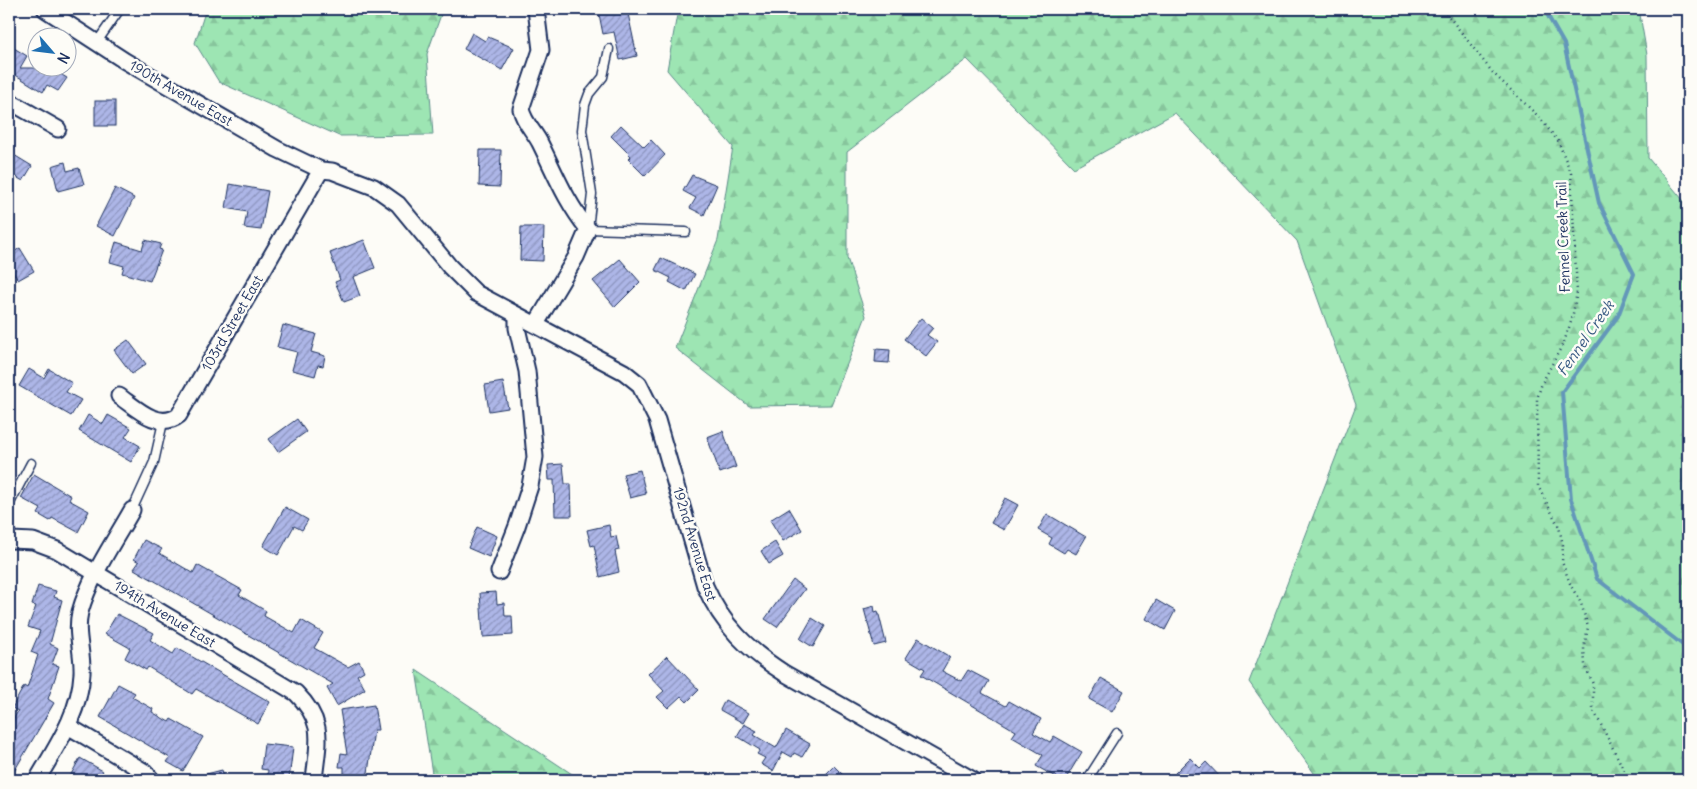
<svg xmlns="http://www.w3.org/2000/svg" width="1697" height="789" viewBox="0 0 1697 789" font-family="Delius,sans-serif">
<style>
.forest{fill:url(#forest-firs);stroke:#5c8a88}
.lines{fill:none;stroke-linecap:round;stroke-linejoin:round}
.stream{stroke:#6397b9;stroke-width:4}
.building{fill:url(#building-hatch);stroke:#1b2f5e}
.service-casing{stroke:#1b2f5e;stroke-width:11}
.minor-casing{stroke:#1b2f5e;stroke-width:19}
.path{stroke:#1b2f5e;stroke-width:2.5;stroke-dasharray:1 4;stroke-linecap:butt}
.service{stroke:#fdfcf7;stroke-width:8}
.minor{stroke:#fdfcf7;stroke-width:15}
.labels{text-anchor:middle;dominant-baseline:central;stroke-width:5;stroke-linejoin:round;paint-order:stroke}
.street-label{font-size:14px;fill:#1b2f5e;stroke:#fdfcf7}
.water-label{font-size:15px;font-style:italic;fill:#395a84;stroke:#fdfcf7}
</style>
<defs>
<pattern id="forest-firs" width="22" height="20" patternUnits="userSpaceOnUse" patternTransform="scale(1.25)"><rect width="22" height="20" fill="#9de5b3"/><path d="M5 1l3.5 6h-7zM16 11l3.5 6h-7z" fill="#87c59c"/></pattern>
<pattern id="building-hatch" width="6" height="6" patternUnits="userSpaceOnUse" patternTransform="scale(1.25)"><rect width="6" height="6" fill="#adb6e7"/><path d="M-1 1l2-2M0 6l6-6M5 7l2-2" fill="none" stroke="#8c94be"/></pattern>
</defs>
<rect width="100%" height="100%" fill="#fdfcf7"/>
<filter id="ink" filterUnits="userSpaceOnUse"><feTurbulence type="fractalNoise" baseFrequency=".02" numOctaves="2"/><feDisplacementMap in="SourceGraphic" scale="10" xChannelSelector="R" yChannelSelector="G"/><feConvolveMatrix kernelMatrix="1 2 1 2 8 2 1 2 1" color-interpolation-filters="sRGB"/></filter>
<g filter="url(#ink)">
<g class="forest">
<polygon points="206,9 443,9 427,54 433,135 339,136 219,82 195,43"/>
<polygon points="678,9 1639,9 1647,55 1648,158 1688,206 1688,780 1319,780 1249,682 1356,405 1297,241 1175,113 1074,168 967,59 847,152 847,258 866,316 831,405 749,406 675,348 718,240 733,147 667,70"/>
<polygon points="416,670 581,780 433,780"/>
</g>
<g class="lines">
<g class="stream">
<polyline points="1544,9 1564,44 1599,203 1634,274 1618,316 1562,392 1571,499 1597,579 1688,649"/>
<polyline points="1688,709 1683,721 1688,727"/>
</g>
</g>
<g class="building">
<polygon points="622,9 627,9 637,56 620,60 614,32 603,34 599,14"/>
<polygon points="472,33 485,41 488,37 514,48 502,70 464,49"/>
<polygon points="9,45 27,56 20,68 50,68 67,78 58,91 47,85 43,92 9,71"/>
<rect x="95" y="101" width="20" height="25"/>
<polygon points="621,125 644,147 651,140 665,155 645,176 628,159 631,156 611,136"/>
<polygon points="480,150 501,150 500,187 479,186"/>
<polygon points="9,152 32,166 23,181 9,173"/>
<polygon points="65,162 67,171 79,168 84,184 58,191 52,166"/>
<polygon points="692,175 717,185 704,215 690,208 696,198 683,191"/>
<polygon points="230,184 268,191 261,230 244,228 247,212 226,208"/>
<polygon points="115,188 134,198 115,236 96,226"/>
<polygon points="521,227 544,227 543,261 520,260"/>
<polygon points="145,240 161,244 159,249 162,250 150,281 122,273 124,266 110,262 116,242 142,250"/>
<polygon points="364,240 375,268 353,277 360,296 344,302 335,282 340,280 330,253"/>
<polygon points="20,248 34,271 18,280 9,265 9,255"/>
<polygon points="661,258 695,274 686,291 669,282 671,278 655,270"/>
<polygon points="620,259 640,282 615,307 593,281"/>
<polygon points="921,318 933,328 927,335 937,342 926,356 904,339"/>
<polygon points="283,325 316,334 311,352 325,356 323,366 318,365 315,376 292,370 297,352 277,347"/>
<polygon points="128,340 146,364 132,374 114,350"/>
<polygon points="876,349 890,350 889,363 875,362"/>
<polygon points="29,369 44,378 49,369 72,383 66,392 81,400 71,416 19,386"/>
<polygon points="503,382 508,408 489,411 485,385"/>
<polygon points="88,415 103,424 108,415 131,428 125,437 140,446 131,462 79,431"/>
<polygon points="297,419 306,432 278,452 269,439"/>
<polygon points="723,431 736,467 720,473 707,437"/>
<polygon points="563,464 565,484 571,484 572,516 555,516 554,480 549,480 548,465"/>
<polygon points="640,470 646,494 630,498 623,474"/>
<polygon points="34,474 71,496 69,500 89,511 78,532 52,518 50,521 38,514 41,509 21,498"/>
<polygon points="1005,498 1018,505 1004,530 991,523"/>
<polygon points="285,507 308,520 302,530 294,526 278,555 263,546"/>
<polygon points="789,508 802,530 783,541 770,520"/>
<polygon points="1047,514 1086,537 1076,554 1067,549 1064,553 1049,544 1052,538 1038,530"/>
<polygon points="609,525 611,537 616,536 619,550 615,551 619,572 600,577 594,545 591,546 587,530"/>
<polygon points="477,527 497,536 489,557 468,548"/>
<polygon points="144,540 162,549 159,553 193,573 197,565 242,590 239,595 266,611 264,616 294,633 301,620 323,633 314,648 348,667 359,661 364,671 357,675 365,689 337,706 327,688 333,684 134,569 139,562 134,559"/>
<polygon points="775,542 783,556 769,564 761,551"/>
<polygon points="793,580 805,589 777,627 765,619"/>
<polygon points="38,586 56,591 54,597 62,600 50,644 58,648 52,664 59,666 48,699 54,703 9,780 9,727 18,711 12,708 24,686 27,688 38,655 31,652 40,631 28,627 36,606 32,605"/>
<polygon points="496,592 497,604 504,603 505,616 512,616 513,635 483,637 480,593"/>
<polygon points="1156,600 1175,611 1165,630 1146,619"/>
<polygon points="874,606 875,612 878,611 886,643 874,646 864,609"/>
<polygon points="117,614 154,633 150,640 173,654 177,648 270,702 258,724 196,689 192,694 148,667 146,670 125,658 130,648 105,634"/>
<polygon points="812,618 825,626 813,647 800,639"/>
<polygon points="918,638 950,657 942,671 961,681 968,670 989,681 982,693 1006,706 1009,701 1041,719 1033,733 1050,742 1054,736 1082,752 1065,780 1061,780 1036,766 1043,755 1012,737 1016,731 921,675 925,669 906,658"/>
<polygon points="667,656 699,690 687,702 681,696 668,708 657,697 664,691 648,674"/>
<polygon points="1101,678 1124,691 1112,712 1089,699"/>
<polygon points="118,684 135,693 132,697 153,709 152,712 169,722 171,719 203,737 183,771 167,762 170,758 100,717"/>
<polygon points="725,700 749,713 743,723 720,710"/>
<polygon points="374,705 378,730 374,730 367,780 344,780 344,767 339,767 341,753 347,754 340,710"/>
<polygon points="744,724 757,731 754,735 776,748 786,730 810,744 802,757 794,753 792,757 783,752 773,771 761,764 765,758 757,754 760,750 737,736"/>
<polygon points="264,744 293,747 289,780 267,780 268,770 261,769"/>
<polygon points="80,758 103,771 97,780 68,780"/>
<polygon points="1190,758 1200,768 1206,762 1223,780 1182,780 1175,773"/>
<polygon points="834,766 848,780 820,780"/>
<polygon points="222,770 225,780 195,780 195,777"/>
</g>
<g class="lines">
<defs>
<g id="service">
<polyline points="97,42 120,9"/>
<polyline points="609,49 603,77 589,94 585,105 582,130 592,194 588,229 686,232"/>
<polyline points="9,505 31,463"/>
<polyline points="132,510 154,462 163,422"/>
<polyline points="9,521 11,540"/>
<polyline points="1087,780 1117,733"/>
</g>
<g id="minor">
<path d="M45,9L125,61L277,149L321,170L332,171L374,187L398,204L450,267L476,293L624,372L639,384L657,420L705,586C722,625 748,650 784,673L973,780"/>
<path d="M536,9L541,50L521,109C524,123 534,131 540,143C555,173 566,202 588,229L576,257L536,324"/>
<polyline points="9,101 58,129"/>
<path d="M119,396C136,408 159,431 179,415L321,170"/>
<path d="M11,540L33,541L57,550L296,693C326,723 318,741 314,780"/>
<polyline points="499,572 517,526 530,486 535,457 527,371 517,328 517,316"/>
<polyline points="68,726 145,772 152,780"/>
<path d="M37,780C56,747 80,713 82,673C83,652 75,633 80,612C90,576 114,542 132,510"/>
</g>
</defs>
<use href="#service" class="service-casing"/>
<use href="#minor" class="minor-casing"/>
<polyline class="path" points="1443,9 1493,73 1539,117 1558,141 1571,173 1577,292 1572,319 1564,342 1542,383 1537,399 1538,486 1559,527 1563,545 1562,562 1571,586 1581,603 1588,627 1584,648 1585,665 1593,684 1593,709 1629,780"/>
<use href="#service" class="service"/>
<use href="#minor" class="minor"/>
</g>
</g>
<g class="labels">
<g class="street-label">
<text transform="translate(181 93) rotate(30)">190th Avenue East</text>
<text transform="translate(1563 237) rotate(-92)">Fennel Creek Trail</text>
<text transform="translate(232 323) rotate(-60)">103rd Street East</text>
<text transform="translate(695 544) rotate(73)">192nd Avenue East</text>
<text transform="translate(165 614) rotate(31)">194th Avenue East</text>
</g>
<g class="water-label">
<text transform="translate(1585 338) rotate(-55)">Fennel Creek</text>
</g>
</g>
<rect width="1697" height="789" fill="none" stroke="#fdfcf7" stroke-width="30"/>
<rect x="15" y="15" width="1667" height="759" fill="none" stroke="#1b2f5e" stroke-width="2" filter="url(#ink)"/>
<g transform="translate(52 52) rotate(118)"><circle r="24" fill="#fdfcf7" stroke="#a3aaba"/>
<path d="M0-4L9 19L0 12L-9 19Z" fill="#1f6fb2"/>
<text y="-8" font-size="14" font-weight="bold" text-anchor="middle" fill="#1b2f5e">N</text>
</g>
</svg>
